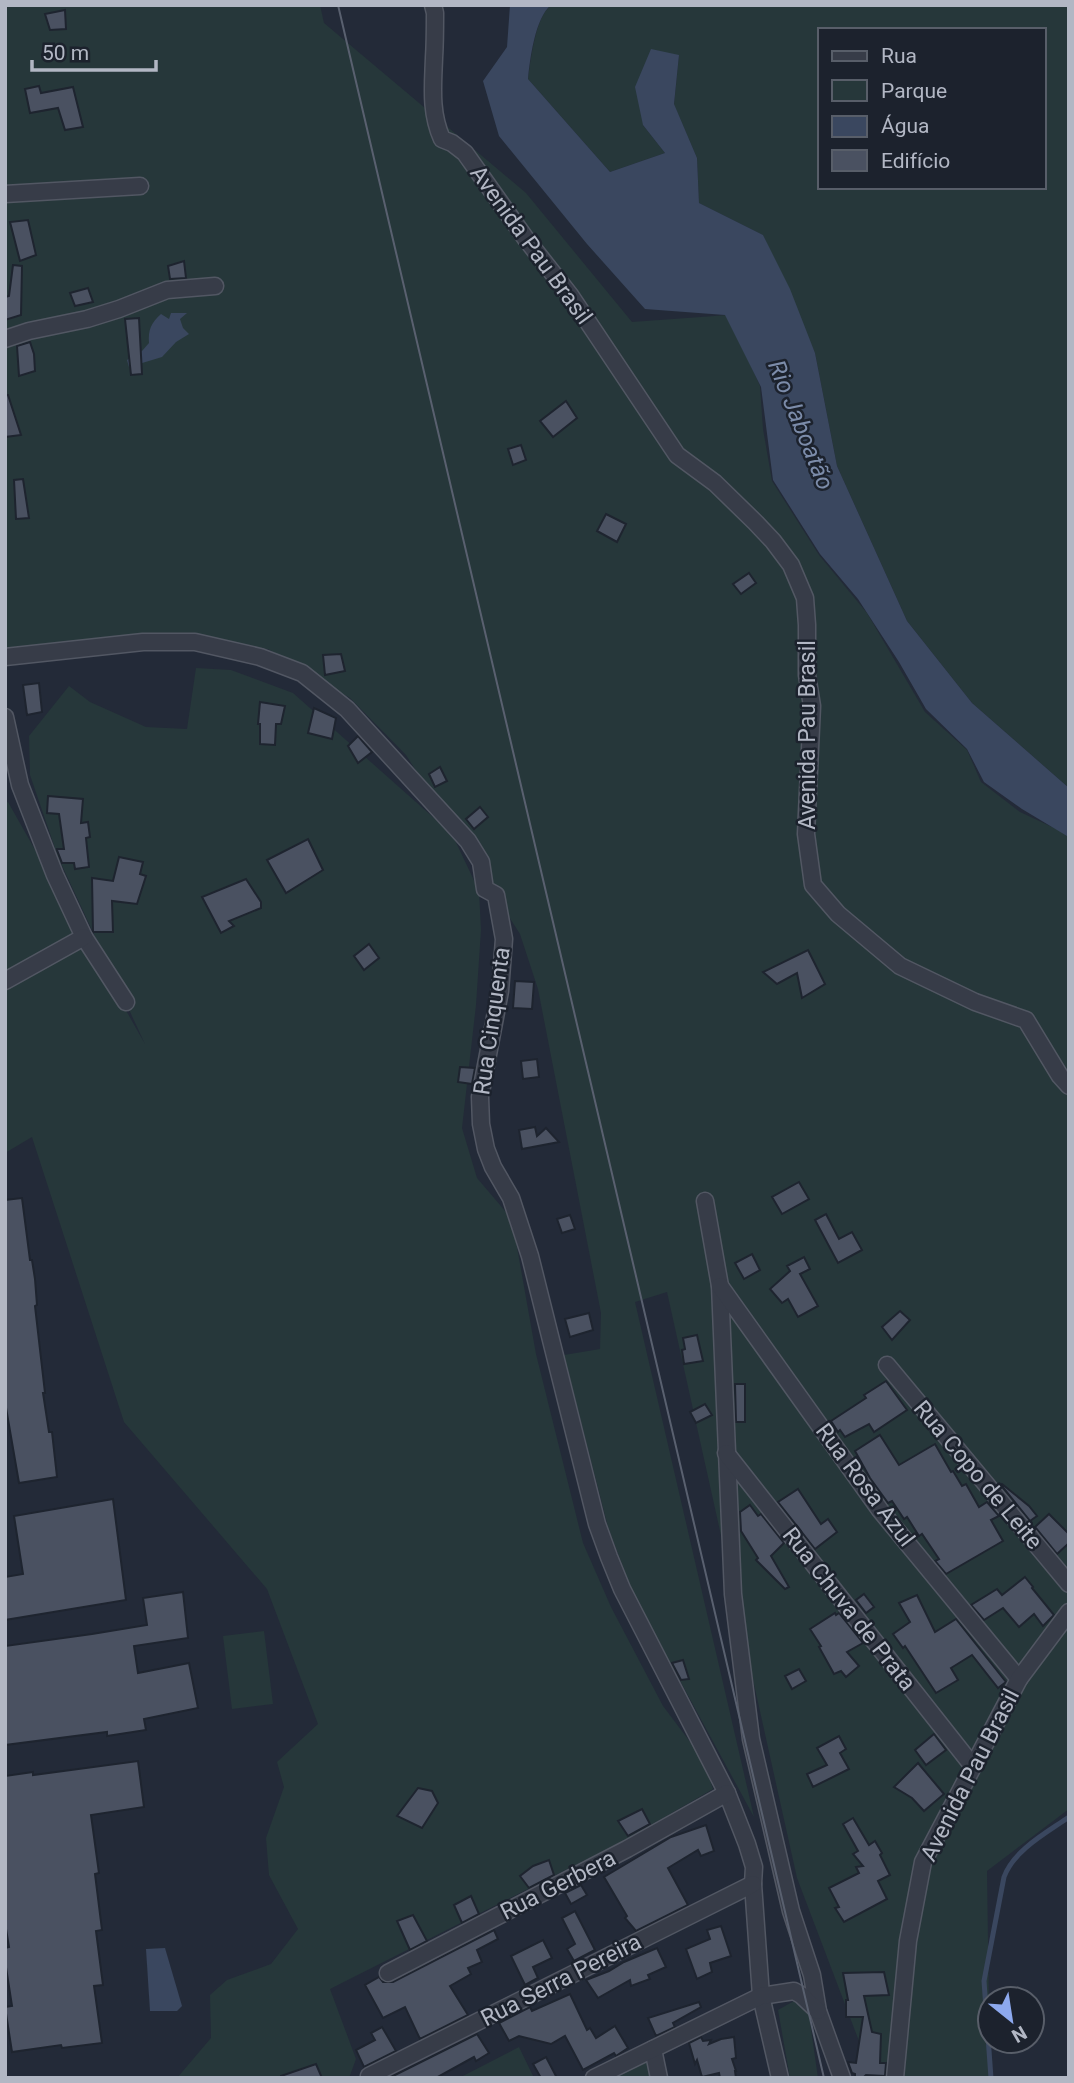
<svg xmlns="http://www.w3.org/2000/svg" width="1074" height="2083" viewBox="0 0 1074 2083" font-family="Roboto,sans-serif">
<style>
.green{fill:#26373a;fill-rule:evenodd}
.water{fill:#3a475f}
.lines{fill:none;stroke-linecap:round;stroke-linejoin:round}
.stream{stroke:#3a475f;stroke-width:5}
.building{fill:#4a5161;stroke:#1e242f;stroke-width:2}
.street-casing{stroke:#525763;stroke-width:19}
.street{stroke:#373c48;stroke-width:16}
.tram{stroke:#59606f;stroke-width:2}
.labels{text-anchor:middle;dominant-baseline:central;stroke-width:5;stroke-linejoin:round;paint-order:stroke}
.street-label{font-size:23px;fill:#b2b7c4;stroke:#1c222d}
.water-label{font-size:24px;font-style:italic;fill:#7c8caa;stroke:#1c222d}
</style>
<rect width="100%" height="100%" fill="#232a38"/>
<g class="green">
<polygon points="5,5 320,5 324,23 526,193 632,322 728,315 760,386 763,429 772,481 819,555 867,613 925,712 967,750 981,782 1020,812 1067,834 1069,1809 987,1871 990,2078 873,2078 797,1878 667,1292 635,1302 754,1817 634,1596 608,1527 564,1355 600,1349 601,1313 538,989 520,934 406,755 350,698 268,649 127,643 5,657"/>
<path d="M551,5H1069V788L972,703L907,621L837,466L815,353L763,235L699,203L697,158L674,105L679,55L643,125L665,153L610,172L528,79C531,59 535,18 551,5ZM820,30H1044V187H820Z"/>
<polygon points="196,668 231,670 293,693 452,834 479,891 481,930 476,1005 462,1128 477,1178 512,1219 536,1354 583,1543 611,1607 663,1706 703,1759 713,1789 627,1839 330,1989 356,2059 349,2078 177,2078 211,2038 210,1995 227,1980 271,1964 298,1929 269,1875 266,1838 284,1787 277,1762 318,1724 267,1589 124,1422 32,1137 5,1153 5,803 8,802 145,1044 58,857 30,775 29,736 69,686 90,702 146,727 187,729"/>
<polygon points="264,1631 273,1704 232,1709 223,1636"/>
<polygon points="794,2001 809,2015 818,2078 790,2078 778,2010"/>
<polygon points="656,2041 667,2078 593,2078"/>
<polygon points="519,2047 534,2078 459,2078"/>
</g>
<g class="water">
<path d="M510,5H551C535,18 530,59 528,79L610,172L665,153L643,125L635,87L651,49L679,55L674,104L697,158L699,203L763,235L790,289L815,353L837,466L907,621L972,703L1069,788V840L1067,836L1022,809L984,782L967,749L926,709L899,662L858,599L820,554L773,480L761,387L725,315L645,309L587,244L499,136L483,81L507,47Z"/>
<path d="M171,313H187L180,319L183,328L189,334L176,342L162,357L129,367L127,360L142,351L149,343C148,330 151,323 161,314L169,319Z"/>
<polygon points="165,1948 182,2006 177,2011 150,2011 146,1949"/>
</g>
<g class="lines">
<path class="stream" d="M991,2078L984,1981L1004,1877C1014,1850 1046,1833 1069,1817"/>
</g>
<g class="building">
<polygon points="65,10 66,29 50,30 45,14"/>
<polygon points="39,86 41,93 73,87 83,127 65,130 58,108 30,113 25,89"/>
<polygon points="28,220 36,255 20,261 10,222"/>
<polygon points="184,261 186,278 170,279 168,266"/>
<polygon points="13,265 22,266 21,315 5,320 5,297 9,296"/>
<polygon points="88,288 93,302 75,306 70,293"/>
<polygon points="139,318 142,374 131,375 125,319"/>
<polygon points="30,342 34,354 35,371 19,376 17,346"/>
<polygon points="5,395 8,395 21,435 5,437"/>
<polygon points="566,401 577,418 553,437 540,421"/>
<polygon points="521,445 526,460 513,465 508,449"/>
<polygon points="23,479 29,518 16,519 14,480"/>
<polygon points="606,514 626,524 617,542 597,531"/>
<polygon points="749,573 756,583 741,594 733,584"/>
<polygon points="341,654 345,671 325,675 323,655"/>
<polygon points="39,683 42,712 27,715 23,685"/>
<polygon points="260,702 285,706 281,724 276,724 275,745 260,744 260,724 258,724"/>
<polygon points="314,708 336,718 332,739 308,733"/>
<polygon points="358,736 372,752 358,763 348,746"/>
<polygon points="440,767 447,781 435,787 429,774"/>
<polygon points="48,796 83,799 81,823 88,822 90,837 86,838 89,867 75,869 74,863 62,863 57,850 57,849 64,849 59,814 47,813"/>
<polygon points="480,807 488,817 474,829 466,819"/>
<polygon points="308,839 323,870 286,893 267,860"/>
<polygon points="119,857 143,862 140,874 146,876 137,904 112,901 113,932 93,932 92,878 113,881"/>
<polygon points="246,879 261,902 261,908 229,921 234,926 221,933 202,897"/>
<polygon points="369,944 379,958 364,970 354,956"/>
<polygon points="808,950 825,984 802,998 797,973 777,984 763,972"/>
<polygon points="515,981 534,982 532,1009 513,1008"/>
<polygon points="537,1059 539,1077 523,1079 521,1061"/>
<polygon points="460,1067 475,1068 472,1084 458,1082"/>
<polygon points="535,1127 537,1136 546,1128 559,1142 522,1149 519,1130"/>
<polygon points="799,1182 809,1199 782,1214 772,1197"/>
<polygon points="22,1198 30,1260 32,1260 35,1279 37,1305 35,1306 45,1393 43,1393 49,1432 52,1432 57,1477 19,1483 5,1402 5,1200"/>
<polygon points="826,1214 839,1239 852,1232 862,1250 838,1263 815,1220"/>
<polygon points="570,1215 575,1229 562,1233 557,1219"/>
<polygon points="752,1254 760,1270 744,1279 735,1263"/>
<polygon points="804,1257 810,1269 800,1274 818,1306 798,1317 788,1299 782,1303 770,1289 790,1271 787,1266"/>
<polygon points="900,1311 910,1320 892,1340 882,1327"/>
<polygon points="589,1313 593,1330 570,1337 565,1319"/>
<polygon points="697,1335 703,1361 684,1364 682,1350 685,1349 683,1338"/>
<polygon points="886,1381 907,1410 874,1432 869,1424 845,1437 840,1430 838,1432 831,1421 866,1398 864,1395"/>
<polygon points="735,1384 745,1384 745,1422 736,1422"/>
<polygon points="705,1404 712,1415 696,1423 690,1412"/>
<polygon points="880,1435 899,1465 935,1444 951,1472 953,1471 962,1486 966,1484 979,1507 987,1502 999,1516 991,1520 1003,1541 946,1574 935,1561 939,1559 922,1534 919,1536 907,1517 904,1519 892,1501 888,1503 870,1478 855,1451"/>
<polygon points="1002,1484 1029,1506 1037,1516 1030,1521 1001,1485"/>
<polygon points="798,1489 821,1524 828,1519 837,1532 815,1549 778,1502"/>
<polygon points="113,1499 126,1600 5,1620 5,1577 23,1574 14,1516"/>
<polygon points="750,1505 758,1516 761,1514 784,1543 771,1556 789,1587 785,1589 756,1560 758,1558 741,1531 740,1512"/>
<polygon points="1049,1514 1069,1534 1069,1543 1057,1554 1035,1527"/>
<polygon points="1025,1577 1033,1587 1032,1588 1054,1615 1043,1626 1034,1614 1019,1627 1003,1608 984,1620 971,1605 997,1589 1002,1595"/>
<polygon points="183,1592 188,1638 134,1646 138,1673 189,1663 198,1708 144,1719 146,1730 107,1736 107,1732 5,1745 5,1646 92,1634 147,1625 143,1598"/>
<polygon points="864,1594 874,1607 866,1613 856,1600"/>
<polygon points="917,1595 935,1632 956,1619 1006,1682 998,1688 972,1655 951,1668 958,1680 936,1693 905,1646 903,1648 893,1634 910,1622 899,1603"/>
<polygon points="835,1613 836,1615 839,1613 863,1643 847,1652 859,1666 846,1677 841,1671 834,1674 819,1647 821,1646 810,1629"/>
<polygon points="683,1660 689,1679 681,1680 672,1663"/>
<polygon points="799,1669 806,1681 792,1689 785,1676"/>
<polygon points="934,1734 946,1750 926,1765 915,1750"/>
<polygon points="839,1736 846,1749 840,1753 849,1769 813,1787 807,1774 827,1765 817,1748"/>
<polygon points="138,1761 144,1807 91,1815 99,1873 95,1874 102,1930 96,1931 103,1985 94,1986 102,2043 62,2048 61,2045 12,2052 5,2007 12,2006 5,1961 5,1948 9,1947 5,1923 5,1776 33,1772 33,1775"/>
<polygon points="918,1763 944,1794 924,1811 912,1798 894,1787"/>
<polygon points="418,1788 432,1791 438,1803 422,1828 397,1816"/>
<polygon points="642,1809 650,1824 628,1836 618,1821"/>
<polygon points="853,1818 869,1845 875,1841 882,1853 880,1855 890,1875 878,1881 887,1899 844,1922 835,1908 839,1907 829,1888 859,1873 856,1867 863,1866 853,1854 858,1851 843,1824"/>
<polygon points="706,1825 714,1851 701,1856 698,1850 668,1868 688,1905 636,1931 625,1918 627,1916 604,1877 671,1837"/>
<polygon points="549,1860 554,1875 529,1888 520,1876 533,1866"/>
<polygon points="581,1885 587,1895 571,1904 565,1893"/>
<polygon points="471,1896 479,1914 462,1923 454,1905"/>
<polygon points="575,1911 595,1950 574,1961 567,1949 575,1944 562,1918"/>
<polygon points="413,1915 427,1941 410,1950 397,1921"/>
<polygon points="721,1926 731,1956 710,1963 712,1972 697,1979 686,1949 710,1939 707,1930"/>
<polygon points="494,1930 498,1939 477,1950 482,1962 468,1968 471,1974 450,1986 468,2015 420,2039 405,2007 383,2018 365,1985 379,1977 383,1982 393,1982"/>
<polygon points="543,1940 552,1958 533,1967 538,1978 525,1985 511,1956"/>
<polygon points="657,1948 666,1967 648,1975 650,1979 631,1986 630,1980 598,1998 586,1980 609,1971 624,1962"/>
<polygon points="884,1972 889,1995 864,1996 872,2032 881,2034 880,2063 886,2063 885,2076 866,2075 863,2078 855,2078 855,2074 852,2073 848,2062 856,2063 863,2017 846,2017 846,2000 848,2000 843,1973"/>
<polygon points="570,1994 587,2030 590,2028 596,2038 615,2026 628,2048 616,2056 614,2053 583,2070 565,2036 551,2044 519,2036 509,2041 499,2023 530,2007 532,2011"/>
<polygon points="699,2002 701,2007 673,2023 675,2027 656,2036 648,2018"/>
<polygon points="382,2027 396,2051 364,2067 356,2050 375,2040 371,2033"/>
<polygon points="477,2034 489,2053 476,2061 474,2057 436,2078 389,2078"/>
<polygon points="701,2037 703,2041 711,2040 709,2044 721,2039 734,2037 736,2058 732,2059 736,2071 735,2071 736,2078 720,2078 719,2073 702,2077 697,2060 695,2064 689,2043"/>
<polygon points="546,2057 557,2078 541,2078 533,2064"/>
<polygon points="316,2064 322,2078 281,2078 281,2076"/>
</g>
<g class="lines">
<defs>
<g id="street">
<path d="M433,5L435,13C435,28 435,43 434,58C433,86 430,112 442,139L452,143L465,153L526,239L570,295L677,455L715,483L755,522L773,541L791,565L805,598L807,625V675L812,706L806,834L813,885L838,914L900,966L975,1002L1026,1020L1060,1076L1069,1086"/>
<polyline points="5,194 140,186"/>
<polyline points="5,339 29,331 87,319 119,309 167,290 215,286"/>
<polyline points="5,657 143,642 195,642 260,657 302,673 347,709 468,841 481,862 485,889 496,895 504,939 500,991 480,1097 481,1124 486,1149 493,1167 511,1198 530,1256 597,1524 609,1557 622,1589 727,1793 747,1844 754,1867 753,1884 761,1996 780,2078"/>
<polyline points="5,717 20,785 55,875 84,937 126,1002"/>
<polyline points="5,981 84,937"/>
<polyline points="705,1201 720,1286 733,1594 751,1739 791,1911 812,1975 818,2011 842,2078"/>
<polyline points="720,1286 880,1510 1019,1679"/>
<polyline points="887,1365 1069,1584"/>
<polyline points="726,1453 972,1765"/>
<polyline points="388,1973 627,1849 727,1793"/>
<polyline points="653,2049 659,2078"/>
<polyline points="369,2076 753,1884"/>
<polyline points="594,2078 761,1996 794,1991 801,1995 818,2011"/>
<polyline points="895,2078 908,1941 923,1862 1019,1679 1069,1612"/>
</g>
</defs>
<use href="#street" class="street-casing"/>
<use href="#street" class="street"/>
<polyline class="tram" points="338,5 824,2078"/>
</g>
<g class="labels">
<g class="street-label">
<text transform="translate(531 245) rotate(54)">Avenida Pau Brasil</text>
<text transform="translate(807 735) rotate(-90)">Avenida Pau Brasil</text>
<text transform="translate(492 1021) rotate(-82)">Rua Cinquenta</text>
<text transform="translate(978 1475) rotate(50)">Rua Copo de Leite</text>
<text transform="translate(865 1485) rotate(53)">Rua Rosa Azul</text>
<text transform="translate(849 1609) rotate(52)">Rua Chuva de Prata</text>
<text transform="translate(970 1775) rotate(-63)">Avenida Pau Brasil</text>
<text transform="translate(558 1885) rotate(-27)">Rua Gerbera</text>
<text transform="translate(561 1980) rotate(-27)">Rua Serra Pereira</text>
</g>
<g class="water-label">
<text transform="translate(801 425) rotate(68)">Rio Jaboatão</text>
</g>
</g>
<rect width="1074" height="2083" fill="none" stroke="#b2b7c4" stroke-width="14"/>
<rect x="818" y="28" width="228" height="161" fill="#1c222d" stroke="#585e69" stroke-width="2"/>
<rect x="832" y="51" width="35" height="10" fill="#373c48" stroke="#585e69" stroke-width="2"/>
<text x="881" y="63" font-size="21" fill="#b2b7c4">Rua</text>
<rect x="832" y="80" width="35" height="21" fill="#26373a" stroke="#585e69" stroke-width="2"/>
<text x="881" y="98" font-size="21" fill="#b2b7c4">Parque</text>
<rect x="832" y="116" width="35" height="21" fill="#3a475f" stroke="#585e69" stroke-width="2"/>
<text x="881" y="133" font-size="21" fill="#b2b7c4">Água</text>
<rect x="832" y="150" width="35" height="21" fill="#4a5161" stroke="#585e69" stroke-width="2"/>
<text x="881" y="168" font-size="21" fill="#b2b7c4">Edifício</text>
<g transform="translate(1011 2020) rotate(150)"><circle r="33" fill="#1c222d" stroke="#585e69" stroke-width="2"/>
<path d="M0-5L12 26L0 18L-12 26Z" fill="#8da9ee"/>
<text y="-10" font-size="19" font-weight="bold" text-anchor="middle" fill="#b2b7c4">N</text>
</g>
<path d="M32 60v10h124v-10" fill="none" stroke="#b2b7c4" stroke-width="3.5"/>
<text x="42" y="60" font-size="21" fill="#b2b7c4" stroke="#1c222d" stroke-width="5" paint-order="stroke">50 m</text>
</svg>
